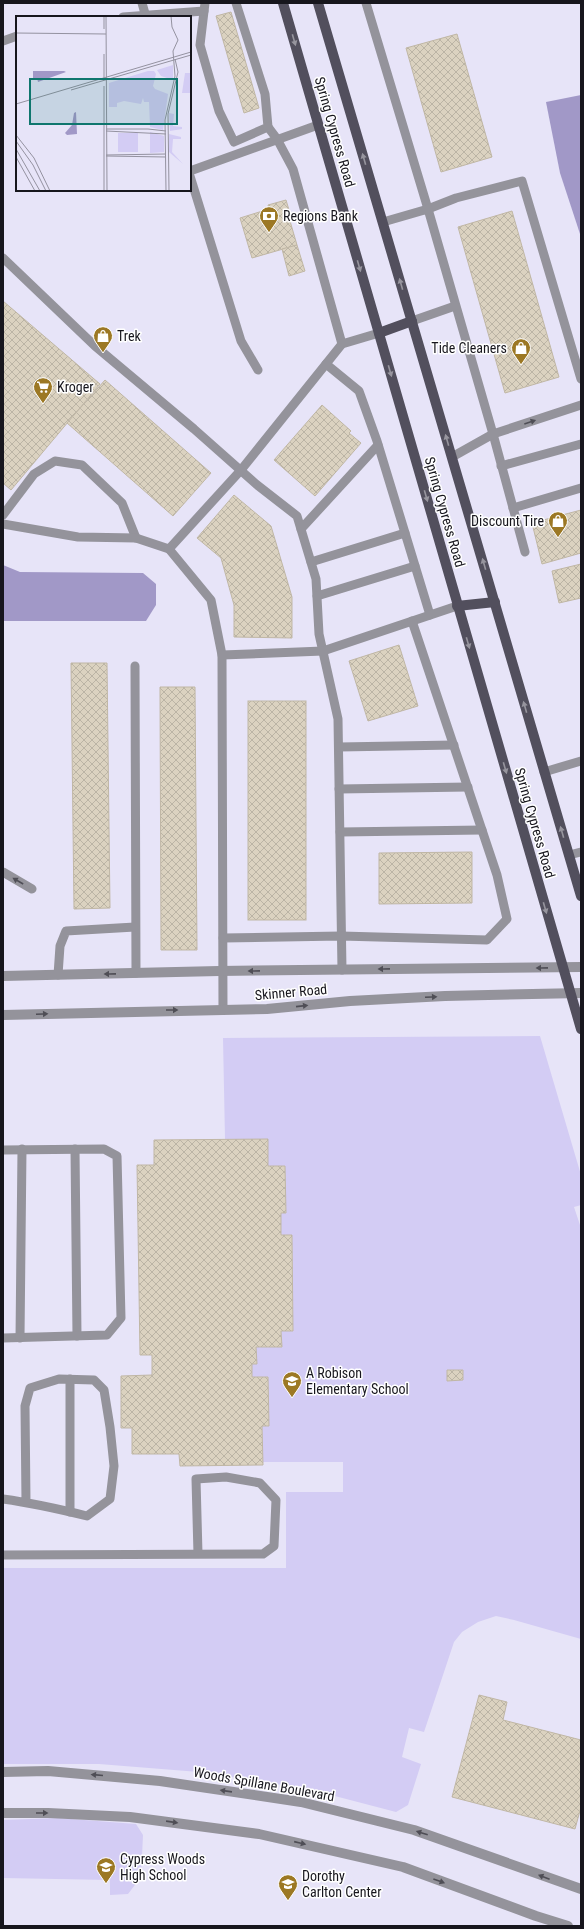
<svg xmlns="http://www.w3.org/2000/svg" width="584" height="1929" viewBox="0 0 584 1929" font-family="'Roboto Condensed',sans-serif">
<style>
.green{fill:#d3ccf4}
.water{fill:#a198c7}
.building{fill:url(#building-cross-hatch);stroke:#c0b7a5}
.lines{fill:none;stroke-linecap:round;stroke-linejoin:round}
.service{stroke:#94939b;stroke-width:9}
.minor{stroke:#94939b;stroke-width:10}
.tertiary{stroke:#94939b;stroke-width:10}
.primary{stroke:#524f5d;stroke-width:10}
.oneway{fill:#97959e}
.oneway2{fill:#4f4e56}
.labels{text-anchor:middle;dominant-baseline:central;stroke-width:3;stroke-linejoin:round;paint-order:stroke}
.street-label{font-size:14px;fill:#17161d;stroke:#fff}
.poi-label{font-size:14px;fill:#17161d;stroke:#fff;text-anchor:start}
.inset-road{fill:none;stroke:#9492a0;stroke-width:1}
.view{fill:#0f766e;fill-opacity:0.15;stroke:#0f766e;stroke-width:2}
.inset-edge{fill:none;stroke:#17161d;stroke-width:2}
</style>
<defs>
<pattern id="building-cross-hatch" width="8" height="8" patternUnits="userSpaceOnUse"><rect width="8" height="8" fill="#dbd2c0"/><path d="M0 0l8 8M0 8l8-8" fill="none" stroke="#bbb4a5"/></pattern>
</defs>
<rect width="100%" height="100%" fill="#e7e4f8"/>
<g class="green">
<polygon points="540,1036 581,1175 581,1205 574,1207 581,1228 581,1639 514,1620 496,1616 478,1622 462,1632 454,1642 424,1732 409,1728 402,1757 421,1764 408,1805 396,1812 308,1789 199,1772 99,1764 3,1764 3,1568 286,1568 286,1492 343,1492 343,1462 263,1462 262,1426 269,1426 268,1377 252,1377 252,1364 256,1364 256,1347 282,1347 281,1331 293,1331 292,1235 281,1235 281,1213 286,1213 285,1166 268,1166 268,1139 225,1139 223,1038"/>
<polygon points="58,1818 136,1824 143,1835 141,1877 128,1894 110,1895 110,1880 3,1878 3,1820"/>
</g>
<g class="water">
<polygon points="581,95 581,237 560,173 546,102"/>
<polygon points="3,565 20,572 143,573 156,584 156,605 146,621 3,621"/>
</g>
<g class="building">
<polygon points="231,12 259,108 244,113 216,16"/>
<polygon points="457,34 492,157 441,172 406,48"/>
<polygon points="286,200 292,220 290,221 297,245 252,258 240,218 269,209 268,205"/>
<polygon points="512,211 559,377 505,393 458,227"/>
<polygon points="297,245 305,271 289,276 282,249"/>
<polygon points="3,301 100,384 11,490 3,483"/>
<polygon points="105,380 211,473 173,516 67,423"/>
<polygon points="322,405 351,431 349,433 361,443 315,496 274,460"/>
<polygon points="234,495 271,526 292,597 292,638 234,637 234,605 221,558 197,538"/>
<polygon points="581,510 581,553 542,564 532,523"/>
<polygon points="581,564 581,598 559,603 552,571"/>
<polygon points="399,645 418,706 368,721 349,661"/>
<polygon points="71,663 107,663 110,908 74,909"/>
<polygon points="160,687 195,687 197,950 161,950"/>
<rect x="248" y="701" width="58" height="219"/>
<polygon points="472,852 472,903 379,904 379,853"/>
<polygon points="268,1139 268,1166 285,1166 286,1213 281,1213 281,1235 292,1235 293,1331 281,1331 282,1347 256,1347 257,1364 252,1364 252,1377 268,1377 269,1426 262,1426 263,1465 180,1466 179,1454 132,1454 132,1428 121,1428 121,1376 152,1375 152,1355 140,1355 137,1165 154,1165 154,1140"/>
<polygon points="447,1370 463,1370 463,1380 447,1381"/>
<polygon points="479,1695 507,1702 503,1720 581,1740 581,1807 575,1829 452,1797"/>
</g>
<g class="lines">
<g class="service">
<polyline points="142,3 146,17"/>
<polyline points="205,3 200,45 219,111 234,142 268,127 265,94 236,3"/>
<polyline points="366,3 428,209 456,198 522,181 581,379"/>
<polyline points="123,17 204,11"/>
<polyline points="3,41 17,36"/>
<polyline points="268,127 277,139 293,169 342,344"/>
<polyline points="190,171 318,125"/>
<polyline points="190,176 241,341 258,370"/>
<polyline points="383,222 428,209 493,434 525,552"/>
<polyline points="3,258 95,346 194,429 256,484 297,516 316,579 319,634 338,719 342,970"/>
<polyline points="412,321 455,306"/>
<polyline points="326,364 359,391 377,441 430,615"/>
<polyline points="452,457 493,434 581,405"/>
<polyline points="501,466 581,444"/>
<polyline points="513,508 581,488"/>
<polyline points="3,515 34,474 55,461 82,465 122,503 136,538"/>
<polyline points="3,524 78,537 136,538 169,549 211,600 222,655 223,1010"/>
<polyline points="301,529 378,445"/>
<polyline points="169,549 241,470 342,344 379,333"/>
<polyline points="311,562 405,533"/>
<polyline points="317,596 415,566"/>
<polyline points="222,655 323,651 457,606"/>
<polyline points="135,666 136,973"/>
<polyline points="339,747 454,745"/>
<polyline points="544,772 581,761"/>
<polyline points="339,789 468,787"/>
<polyline points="340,832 482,830"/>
<polyline points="569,855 581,852"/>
<polyline points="3,872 32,889"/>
<polyline points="223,938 341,936 487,940 507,919 497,875 412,621"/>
<polyline points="58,975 60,946 66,931 135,927"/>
<polyline points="75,1149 77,1336"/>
<polyline points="3,1150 104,1149 117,1156 121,1318 107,1335 3,1338"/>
<polyline points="20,1338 22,1149"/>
<path d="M3,1499C32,1503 59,1509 87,1516L110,1499L114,1466L110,1427L104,1390L94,1380L59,1379L30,1388L25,1406L26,1502"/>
<polyline points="70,1512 70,1379"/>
<polyline points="3,1555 263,1554 274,1546 276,1500 260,1483 226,1477 196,1479 198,1554"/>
</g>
<g class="minor">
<polyline points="3,1772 48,1771 160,1781 301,1802 414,1830 581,1889"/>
<polyline points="3,1813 48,1813 130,1817 259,1834 403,1867 536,1916 568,1926"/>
</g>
<g class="tertiary">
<polyline points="3,976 219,971 581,967"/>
<polyline points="3,1015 267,1009 350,1001 445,996 581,993"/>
</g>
<g class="primary">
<polyline points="283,3 581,1029"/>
<polyline points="318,3 581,896"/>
<polyline points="379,333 412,321"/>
<polyline points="457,606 495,602"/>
</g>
</g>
<defs><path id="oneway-solid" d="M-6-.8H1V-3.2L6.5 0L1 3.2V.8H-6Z"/></defs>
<g class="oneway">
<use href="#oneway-solid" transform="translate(294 40) rotate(74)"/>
<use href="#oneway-solid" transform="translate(364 159) rotate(-106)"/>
<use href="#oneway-solid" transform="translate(359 266) rotate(74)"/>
<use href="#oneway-solid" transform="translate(401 284) rotate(-106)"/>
<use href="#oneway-solid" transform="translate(390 371) rotate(74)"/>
<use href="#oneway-solid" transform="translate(447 440) rotate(-106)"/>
<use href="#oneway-solid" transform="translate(426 496) rotate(74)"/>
<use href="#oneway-solid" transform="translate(484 564) rotate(-106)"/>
<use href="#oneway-solid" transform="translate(468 643) rotate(74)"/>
<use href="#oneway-solid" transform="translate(525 707) rotate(-106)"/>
<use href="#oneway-solid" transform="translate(505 768) rotate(74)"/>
<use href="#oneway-solid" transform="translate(562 832) rotate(-106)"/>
<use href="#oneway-solid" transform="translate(545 908) rotate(74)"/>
</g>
<g class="oneway2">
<use href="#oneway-solid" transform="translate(530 422) rotate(-19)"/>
<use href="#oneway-solid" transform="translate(18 881) rotate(-150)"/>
<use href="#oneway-solid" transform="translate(542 968) rotate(179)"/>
<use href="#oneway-solid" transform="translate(384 969) rotate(179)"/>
<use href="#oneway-solid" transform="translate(254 971) rotate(179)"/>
<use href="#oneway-solid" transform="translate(110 974) rotate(179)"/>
<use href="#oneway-solid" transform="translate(431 997) rotate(-3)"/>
<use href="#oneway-solid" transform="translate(302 1006) rotate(-6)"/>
<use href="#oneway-solid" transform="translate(172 1010)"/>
<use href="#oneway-solid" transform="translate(42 1014) rotate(-2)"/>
<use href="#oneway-solid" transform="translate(97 1775) rotate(-175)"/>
<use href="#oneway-solid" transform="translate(226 1791) rotate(-172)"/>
<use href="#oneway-solid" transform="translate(42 1813)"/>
<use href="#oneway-solid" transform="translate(172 1822) rotate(8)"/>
<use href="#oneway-solid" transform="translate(422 1833) rotate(-163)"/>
<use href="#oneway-solid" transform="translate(300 1843) rotate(13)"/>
<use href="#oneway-solid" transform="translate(544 1877) rotate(-159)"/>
<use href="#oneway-solid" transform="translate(439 1881) rotate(20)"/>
</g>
<defs>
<symbol id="bank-pin" viewBox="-11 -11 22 30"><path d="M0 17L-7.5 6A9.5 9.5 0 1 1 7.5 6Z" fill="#9c7824" stroke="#fff"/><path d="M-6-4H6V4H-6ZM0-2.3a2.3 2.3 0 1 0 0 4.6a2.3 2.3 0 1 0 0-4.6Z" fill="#fff"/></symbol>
<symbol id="shop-pin" viewBox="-11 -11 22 30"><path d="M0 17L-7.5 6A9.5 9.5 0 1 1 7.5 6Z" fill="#9c7824" stroke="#fff"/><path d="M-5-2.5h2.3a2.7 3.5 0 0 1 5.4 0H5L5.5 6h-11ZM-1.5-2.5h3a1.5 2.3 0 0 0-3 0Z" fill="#fff"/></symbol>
<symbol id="supermarket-pin" viewBox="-11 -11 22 30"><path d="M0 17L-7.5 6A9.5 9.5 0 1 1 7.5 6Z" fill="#9c7824" stroke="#fff"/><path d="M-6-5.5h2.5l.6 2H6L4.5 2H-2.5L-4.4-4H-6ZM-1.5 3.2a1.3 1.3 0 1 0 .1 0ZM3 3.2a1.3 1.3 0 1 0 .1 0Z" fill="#fff"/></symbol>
<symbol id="school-pin" viewBox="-11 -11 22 30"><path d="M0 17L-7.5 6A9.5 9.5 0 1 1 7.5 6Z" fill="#9c7824" stroke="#fff"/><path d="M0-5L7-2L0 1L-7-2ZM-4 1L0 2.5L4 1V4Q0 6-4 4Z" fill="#fff"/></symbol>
</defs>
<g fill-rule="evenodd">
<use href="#bank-pin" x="258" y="205" width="22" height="30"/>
<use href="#shop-pin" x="92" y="325" width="22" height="30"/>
<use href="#shop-pin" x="510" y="337" width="22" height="30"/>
<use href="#supermarket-pin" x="32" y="376" width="22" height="30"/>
<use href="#shop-pin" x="547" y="510" width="22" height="30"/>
<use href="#school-pin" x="281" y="1370" width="22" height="30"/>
<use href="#school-pin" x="95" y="1856" width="22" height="30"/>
<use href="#school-pin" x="277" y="1873" width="22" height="30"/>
</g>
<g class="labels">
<g class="street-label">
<text transform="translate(335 132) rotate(74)">Spring Cypress Road</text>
<text transform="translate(445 512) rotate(74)">Spring Cypress Road</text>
<text transform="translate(535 823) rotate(74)">Spring Cypress Road</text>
<text transform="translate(291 992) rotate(-5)">Skinner Road</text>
<text transform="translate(264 1784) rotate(10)">Woods Spillane Boulevard</text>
</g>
<g class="poi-label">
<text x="283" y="216">Regions Bank</text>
<text x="117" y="336">Trek</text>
<text x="507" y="348" text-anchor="end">Tide Cleaners</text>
<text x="57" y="387">Kroger</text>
<text x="544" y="521" text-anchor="end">Discount Tire</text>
<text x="306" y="1373">A Robison<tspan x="306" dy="16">Elementary School</tspan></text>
<text x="120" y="1859">Cypress Woods<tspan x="120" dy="16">High School</tspan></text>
<text x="302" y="1876">Dorothy<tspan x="302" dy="16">Carlton Center</tspan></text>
</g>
</g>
<g transform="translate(16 16)">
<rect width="175" height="175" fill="#e7e4f8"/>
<path d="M157,49V64L145,60L141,54ZM132,55H138L140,58L137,70L139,73L152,78L147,114L134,111L133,86H128L127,82L125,88L108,85L101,87V91H93V67ZM169,57H175V77H166ZM153,97L158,98L157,110L166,111V113L154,115ZM134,116L148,120V136L134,137ZM153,118L165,121V123H157L156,136L167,148L153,136Z" fill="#d3ccf4"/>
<path d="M102,117H122V136H102Z" fill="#d3ccf4"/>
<path d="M17,55H48L50,56L22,66L21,62H17ZM60,96L61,118L51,119L49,117L56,109L58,97Z" fill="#a198c7"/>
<path class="inset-road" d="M88,0V13M90,0L91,175M0,17L90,18M88,63V38M88,70V175M55,74L175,39M0,88L175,36M90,113H132L150,115M90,115L150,118M0,119L18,142L34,175M0,125L17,149L30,175M0,133L24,175M90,139L150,138M90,140L150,141M0,141L19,175M150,175L149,104L159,60L157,35L162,24L156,11L155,0M153,175L152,98L162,56L159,43"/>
<path class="view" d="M14,63H161V108H14Z"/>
<rect width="175" height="175" class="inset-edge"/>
</g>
<rect width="584" height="1929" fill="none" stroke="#17161d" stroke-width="8"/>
</svg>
